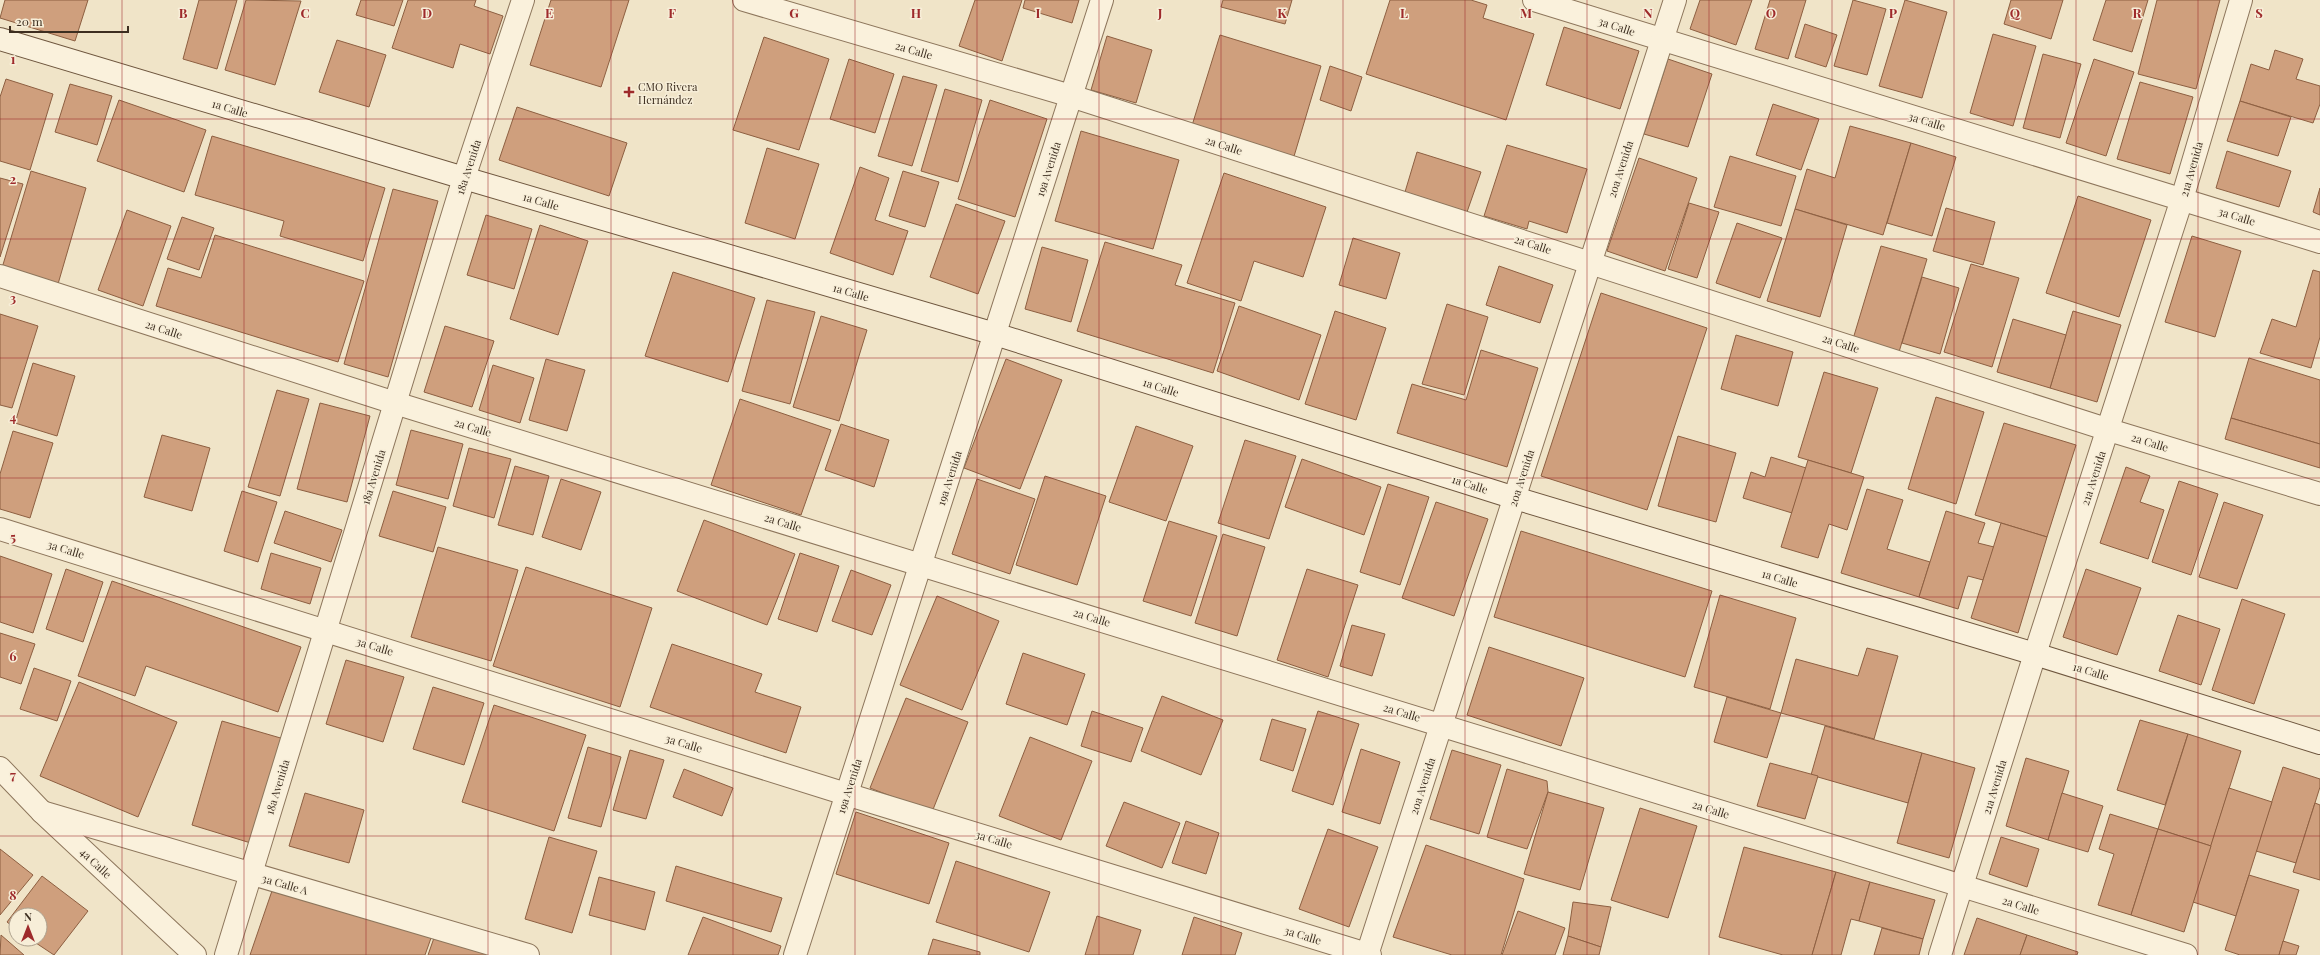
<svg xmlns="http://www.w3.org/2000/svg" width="2320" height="955" viewBox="0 0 2320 955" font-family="'Playfair Display',serif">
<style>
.building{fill:#cf9f7d;stroke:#8d5f41}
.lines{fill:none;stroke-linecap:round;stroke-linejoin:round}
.street-casing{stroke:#8d765c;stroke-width:24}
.secondary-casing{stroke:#6f573f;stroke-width:24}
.street{stroke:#faf1dc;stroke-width:22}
.secondary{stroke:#faf1dc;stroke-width:22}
.grid{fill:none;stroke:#9e2a2b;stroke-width:1;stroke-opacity:0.55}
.poi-dot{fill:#9e2a2b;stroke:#f7eed8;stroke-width:1.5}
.labels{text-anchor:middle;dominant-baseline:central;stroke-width:3;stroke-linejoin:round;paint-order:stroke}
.street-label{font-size:11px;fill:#3d2e20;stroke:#f7eed8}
.poi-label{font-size:11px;fill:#3d2e20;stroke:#f7eed8;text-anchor:start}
.grid-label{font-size:13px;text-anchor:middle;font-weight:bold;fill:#9e2a2b;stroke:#f7eed8;stroke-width:3;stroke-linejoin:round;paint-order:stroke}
</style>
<rect width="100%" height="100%" fill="#f0e4c8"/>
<g class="building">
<polygon points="5,0 88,0 75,41 0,18"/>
<polygon points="199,0 237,0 217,69 183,59"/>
<polygon points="246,0 301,1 275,85 225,70"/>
<polygon points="361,0 403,0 394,26 356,15"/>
<polygon points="408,0 476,0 474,6 503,16 490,54 460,44 453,68 392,48"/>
<polygon points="551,0 629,0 601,87 530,65"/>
<polygon points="975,0 1022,0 1002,61 959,46"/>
<polygon points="1025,0 1079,0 1072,23 1023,8"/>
<polygon points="1223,0 1292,0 1285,24 1221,7"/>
<polygon points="1390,0 1471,0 1487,5 1483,18 1534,34 1506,120 1366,74"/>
<polygon points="1700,0 1752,0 1736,45 1690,29"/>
<polygon points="1770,0 1806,0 1788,59 1755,49"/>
<polygon points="1853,0 1886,9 1867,75 1834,66"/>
<polygon points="1905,0 1947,12 1922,98 1879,86"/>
<polygon points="2011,0 2063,0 2051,39 2004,24"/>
<polygon points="2106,0 2148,0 2132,52 2093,40"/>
<polygon points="2157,0 2220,0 2196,89 2138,74"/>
<polygon points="1805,24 1837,35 1826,67 1795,57"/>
<polygon points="1564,27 1639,51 1620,109 1546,85"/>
<polygon points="1993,34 2036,46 2013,126 1970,113"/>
<polygon points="1220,35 1321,66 1292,163 1190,132"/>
<polygon points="1107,36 1152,50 1136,103 1091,90"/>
<polygon points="764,37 829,59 799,150 733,130"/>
<polygon points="337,40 386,55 369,107 319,92"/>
<polygon points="2275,50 2303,59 2296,79 2320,86 2320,104 2313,123 2240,101 2251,64 2269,70"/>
<polygon points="2043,54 2081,64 2060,138 2023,128"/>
<polygon points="849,59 894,74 875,133 830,119"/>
<polygon points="1668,59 1712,74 1688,147 1644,134"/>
<polygon points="2094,59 2134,72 2106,156 2066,143"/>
<polygon points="1330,66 1362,77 1351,111 1320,100"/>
<polygon points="903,76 937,85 912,166 878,156"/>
<polygon points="6,79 53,94 30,170 0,161 0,97"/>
<polygon points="2140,82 2193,97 2170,174 2117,159"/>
<polygon points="70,84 112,96 97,145 55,132"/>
<polygon points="945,89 982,100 958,182 921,171"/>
<polygon points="119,100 206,130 184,192 97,161"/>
<polygon points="990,100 1047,119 1015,217 958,199"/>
<polygon points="2240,101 2291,117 2278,156 2227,141"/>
<polygon points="1773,104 1819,119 1801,170 1756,155"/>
<polygon points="517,107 627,143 609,196 499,160"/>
<polygon points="1850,126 1911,143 1883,235 1795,209 1807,169 1835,178"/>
<polygon points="1081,131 1179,160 1153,249 1055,221"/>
<polygon points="212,136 385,188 363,261 280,236 284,221 195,195"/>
<polygon points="1911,143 1956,157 1932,236 1887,223"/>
<polygon points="1507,145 1587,169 1567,233 1529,221 1527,229 1484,216"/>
<polygon points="767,148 819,164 795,239 745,223"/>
<polygon points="2227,151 2291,171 2279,207 2216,188"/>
<polygon points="1417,152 1481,172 1467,212 1405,192"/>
<polygon points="1730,156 1796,176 1781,226 1714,207"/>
<polygon points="1639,158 1697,178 1665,271 1607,251"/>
<polygon points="860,167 889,178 875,220 908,231 893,275 830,253"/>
<polygon points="31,171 86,188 58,284 2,268"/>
<polygon points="903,171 939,182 925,227 889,216"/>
<polygon points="1224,173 1326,207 1303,277 1254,261 1241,301 1187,283"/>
<polygon points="0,178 23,184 0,257"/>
<polygon points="2320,188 2320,215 2313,212"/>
<polygon points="393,189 438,201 388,377 344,364"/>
<polygon points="2078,196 2151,220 2119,317 2046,293"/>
<polygon points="1689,203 1719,212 1697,278 1668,269"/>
<polygon points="956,204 1005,221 978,294 930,277"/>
<polygon points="1946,208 1995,222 1983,265 1933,251"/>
<polygon points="1795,209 1847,225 1820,317 1767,301"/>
<polygon points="127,210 171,226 143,306 98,290"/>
<polygon points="486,215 532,229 514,289 467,275"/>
<polygon points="182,217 214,228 199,270 167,259"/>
<polygon points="1737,223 1782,238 1760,298 1716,283"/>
<polygon points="540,225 588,241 558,335 510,319"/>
<polygon points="215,235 364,281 338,362 156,306 168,268 201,278"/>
<polygon points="2192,236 2241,251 2215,337 2165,322"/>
<polygon points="1353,238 1400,253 1386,299 1339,285"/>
<polygon points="1105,242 1182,265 1175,285 1235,303 1213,373 1077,331"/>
<polygon points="1881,246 1927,259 1899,352 1853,339"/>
<polygon points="1042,247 1088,260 1071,322 1025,309"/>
<polygon points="1971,264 2019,278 1992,367 1944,352"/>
<polygon points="1499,266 1553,285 1540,323 1486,305"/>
<polygon points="2313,270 2320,272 2320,337 2311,368 2260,353 2272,319 2296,327"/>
<polygon points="673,272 755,298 728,382 645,356"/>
<polygon points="1922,277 1959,288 1940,354 1902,343"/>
<polygon points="1601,293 1707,328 1647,510 1541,476"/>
<polygon points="767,300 815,312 790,404 742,391"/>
<polygon points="1447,304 1488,317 1464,395 1422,384"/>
<polygon points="1239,306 1321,335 1299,400 1217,371"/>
<polygon points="1335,311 1386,328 1356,420 1305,404"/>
<polygon points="2073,311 2121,325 2097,402 2050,388"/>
<polygon points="0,314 38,326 12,408 0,405"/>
<polygon points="821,316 867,330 839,421 793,407"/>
<polygon points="2013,319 2066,335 2050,388 1997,372"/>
<polygon points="445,326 494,341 472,407 424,392"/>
<polygon points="1736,335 1793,352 1778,406 1721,389"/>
<polygon points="1481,350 1538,368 1507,467 1397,433 1412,384 1466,400"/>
<polygon points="2249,358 2320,380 2320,444 2231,418"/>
<polygon points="546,359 585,370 567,431 529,420"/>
<polygon points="1006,359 1062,380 1020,489 964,468"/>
<polygon points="33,363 75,376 57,436 15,423"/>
<polygon points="493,365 534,378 520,423 479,410"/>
<polygon points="1824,372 1878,388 1851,473 1798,457"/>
<polygon points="277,390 309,399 280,496 248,487"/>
<polygon points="1936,397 1984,412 1956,504 1908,489"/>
<polygon points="740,399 831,430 801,515 711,485"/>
<polygon points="320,403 370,416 347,502 297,489"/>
<polygon points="2231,418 2320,444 2320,468 2225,439"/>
<polygon points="2004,423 2076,445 2047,537 1975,515"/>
<polygon points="841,424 889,440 874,487 825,470"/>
<polygon points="1136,426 1193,446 1166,521 1109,502"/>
<polygon points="411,430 463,444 448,499 396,485"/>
<polygon points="13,431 53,443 30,518 0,509 0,474"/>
<polygon points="162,435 210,448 192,511 144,497"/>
<polygon points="1678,436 1736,453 1716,522 1658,506"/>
<polygon points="1245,440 1296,456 1269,539 1218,523"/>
<polygon points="469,448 511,459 494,518 453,506"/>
<polygon points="1771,457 1806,468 1792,513 1743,498 1751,472 1765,477"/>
<polygon points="1302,459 1381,487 1364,535 1285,507"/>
<polygon points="1808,460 1864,477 1847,530 1829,524 1818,558 1781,547"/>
<polygon points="515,466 549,476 533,535 498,525"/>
<polygon points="2126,467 2150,476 2140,502 2164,510 2148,559 2100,543"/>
<polygon points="1045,476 1106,496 1077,585 1016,565"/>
<polygon points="561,479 601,492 581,550 542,537"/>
<polygon points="977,479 1035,499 1010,574 952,554"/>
<polygon points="2179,481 2218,494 2191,575 2152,562"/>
<polygon points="1388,484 1429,497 1400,585 1360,572"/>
<polygon points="1867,489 1903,500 1887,549 1930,562 1919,597 1841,573"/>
<polygon points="242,491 277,502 258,562 224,551"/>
<polygon points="393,491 446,507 433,552 379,536"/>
<polygon points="1436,502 1488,519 1454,616 1402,598"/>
<polygon points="2224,502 2263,515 2237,589 2199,577"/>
<polygon points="285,511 342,530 331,562 274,543"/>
<polygon points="1946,511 1985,523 1978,543 1994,547 1983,580 1968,576 1958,609 1919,597"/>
<polygon points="704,520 795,554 767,625 677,591"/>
<polygon points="1169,521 1217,536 1191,616 1143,601"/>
<polygon points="2001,523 2047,537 2018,633 1971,618"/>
<polygon points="1521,531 1712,591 1685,677 1494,617"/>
<polygon points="1223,534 1265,547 1237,636 1195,623"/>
<polygon points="438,547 518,570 491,661 411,637"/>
<polygon points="271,553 321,568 310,604 261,589"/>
<polygon points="800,553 839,566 817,632 778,619"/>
<polygon points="0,556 52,574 33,633 0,622"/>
<polygon points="526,567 652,608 620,707 493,666"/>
<polygon points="66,569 103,582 83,642 46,629"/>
<polygon points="1307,569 1358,585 1328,677 1277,660"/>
<polygon points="2086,569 2141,588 2117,655 2063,637"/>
<polygon points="851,570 891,585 872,635 832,621"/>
<polygon points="112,581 301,647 278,712 146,666 135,696 78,676"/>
<polygon points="1720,595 1796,618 1770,709 1694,687"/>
<polygon points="937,596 999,621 962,710 900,685"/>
<polygon points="2242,599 2285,614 2254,704 2212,690"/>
<polygon points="2178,615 2220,629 2201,685 2159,671"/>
<polygon points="1352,625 1385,634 1372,676 1340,666"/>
<polygon points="0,633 35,644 21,684 0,677"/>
<polygon points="672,644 762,674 755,692 801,707 786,753 650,707"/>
<polygon points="1489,647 1584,678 1561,746 1467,715"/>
<polygon points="1867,648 1898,656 1874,739 1781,713 1796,659 1858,676"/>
<polygon points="1023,653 1085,674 1067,725 1006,704"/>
<polygon points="346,660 404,677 383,742 326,724"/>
<polygon points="34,668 71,681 57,721 20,709"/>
<polygon points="79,682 177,722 138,817 40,776"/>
<polygon points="433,687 484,703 464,765 413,749"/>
<polygon points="1162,696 1223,720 1201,775 1141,751"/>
<polygon points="1727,697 1781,713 1767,758 1714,742"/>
<polygon points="906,698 968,722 932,812 870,788"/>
<polygon points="494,705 586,735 554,831 462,802"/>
<polygon points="1092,711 1143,728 1131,762 1081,746"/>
<polygon points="1318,711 1359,724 1333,805 1292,791"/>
<polygon points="1272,719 1306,729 1293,771 1260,760"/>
<polygon points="2140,720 2188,734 2165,805 2117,790"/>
<polygon points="222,721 284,739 254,844 192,825"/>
<polygon points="1825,726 1922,753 1908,803 1811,775"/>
<polygon points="2188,734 2241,751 2211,846 2158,829"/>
<polygon points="1030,737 1092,761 1061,840 999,816"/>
<polygon points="588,747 621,757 601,827 568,818"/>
<polygon points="1361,749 1400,762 1380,824 1342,812"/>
<polygon points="630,750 664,760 646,819 613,810"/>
<polygon points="1452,750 1501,765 1479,834 1430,819"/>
<polygon points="1922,753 1975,768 1949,858 1897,843"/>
<polygon points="2026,758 2069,771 2048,840 2006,826"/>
<polygon points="1770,763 1818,776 1805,819 1757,806"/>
<polygon points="2283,767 2320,779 2320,787 2296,863 2256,851"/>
<polygon points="684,769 733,788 722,816 673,797"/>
<polygon points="1507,769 1547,781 1548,792 1527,849 1487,837"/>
<polygon points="2229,788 2272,802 2236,916 2193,902"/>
<polygon points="1548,792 1604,808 1580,890 1524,874"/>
<polygon points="305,793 364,810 349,863 289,846"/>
<polygon points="2062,793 2103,806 2088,852 2048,840"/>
<polygon points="1124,802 1180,823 1162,868 1106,846"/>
<polygon points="2315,803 2320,805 2320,880 2293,872"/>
<polygon points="1640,808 1697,826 1668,918 1611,900"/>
<polygon points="856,812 949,843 929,904 836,874"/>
<polygon points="2110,814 2158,829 2131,915 2098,905 2114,854 2099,849"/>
<polygon points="1186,821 1219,833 1206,874 1172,863"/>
<polygon points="1328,829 1378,847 1349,927 1299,909"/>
<polygon points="2158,829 2211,846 2184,932 2131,915"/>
<polygon points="549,837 597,851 572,933 525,919"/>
<polygon points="2001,837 2039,849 2027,887 1989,874"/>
<polygon points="1426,845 1524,879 1501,955 1452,955 1393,937"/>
<polygon points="1744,847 1836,872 1812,955 1783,955 1719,937"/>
<polygon points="0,849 33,875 0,915"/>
<polygon points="956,861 1050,892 1029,952 936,922"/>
<polygon points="676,866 782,898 771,932 666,901"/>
<polygon points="1836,872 1870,882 1859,921 1851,919 1841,955 1812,955"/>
<polygon points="2249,875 2299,890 2279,955 2240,955 2225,950"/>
<polygon points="42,876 88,911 54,955 30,939 40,939 40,915 16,915 16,929 7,922"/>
<polygon points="599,877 655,892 645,930 589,915"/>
<polygon points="1870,882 1935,900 1923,939 1859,921"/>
<polygon points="274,885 431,938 425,955 250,955"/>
<polygon points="1573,902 1611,907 1601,947 1568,936"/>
<polygon points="1518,911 1565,928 1555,955 1502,955"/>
<polygon points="1097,916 1141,930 1133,955 1085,955"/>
<polygon points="703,917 781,946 778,955 688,955"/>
<polygon points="1194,917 1242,933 1235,955 1182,955"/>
<polygon points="1977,918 2027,935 2020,955 1964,955"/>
<polygon points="1882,928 1923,939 1919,955 1874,955"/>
<polygon points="1,935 24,955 0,955"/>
<polygon points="435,935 490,955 428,955"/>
<polygon points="2027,935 2078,952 2077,955 2020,955"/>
<polygon points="1568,936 1601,947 1599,955 1563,955"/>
<polygon points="933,939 980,952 980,955 928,955"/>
<polygon points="2283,941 2299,946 2296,955 2279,955"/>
</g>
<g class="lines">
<defs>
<g id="street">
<polyline points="744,0 1071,96 2109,430 2320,494"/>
<polyline points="1534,0 2320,242"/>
<polyline points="0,276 395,403 2186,955"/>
<polyline points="0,529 846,794 1370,955"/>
<polyline points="0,768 42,812 195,955"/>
<polyline points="42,812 528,955"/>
<polyline points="226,955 464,178 523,0"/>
<polyline points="795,955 1102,0"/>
<polyline points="1367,955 1675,0"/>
<polyline points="1940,955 2035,654 2182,199 2241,0"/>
</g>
<polyline id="secondary" points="0,39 464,178 995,334 1515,498 2035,654 2320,743"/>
</defs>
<use href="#street" class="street-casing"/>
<use href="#secondary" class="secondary-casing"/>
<use href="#street" class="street"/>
<use href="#secondary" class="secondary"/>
</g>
<path class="grid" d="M122,0V955M244,0V955M366,0V955M488,0V955M611,0V955M733,0V955M855,0V955M977,0V955M1099,0V955M1221,0V955M1343,0V955M1465,0V955M1587,0V955M1709,0V955M1832,0V955M1954,0V955M2076,0V955M2198,0V955M0,119H2320M0,239H2320M0,358H2320M0,478H2320M0,597H2320M0,716H2320M0,836H2320"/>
<path class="poi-dot" d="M627 86h4v4h4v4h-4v4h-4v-4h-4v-4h4z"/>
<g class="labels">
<g class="street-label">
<text transform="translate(1617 26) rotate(18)">3a Calle</text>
<text transform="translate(914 50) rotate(16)">2a Calle</text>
<text transform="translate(230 108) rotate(17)">1a Calle</text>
<text transform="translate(1927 121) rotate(17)">3a Calle</text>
<text transform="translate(1224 145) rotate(18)">2a Calle</text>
<text transform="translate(468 167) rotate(-72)">18a Avenida</text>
<text transform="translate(1048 169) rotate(-72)">19a Avenida</text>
<text transform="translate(1620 169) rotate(-72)">20a Avenida</text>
<text transform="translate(2191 169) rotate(-74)">21a Avenida</text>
<text transform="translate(541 201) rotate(16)">1a Calle</text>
<text transform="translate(2237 216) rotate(17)">3a Calle</text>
<text transform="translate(1533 244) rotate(18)">2a Calle</text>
<text transform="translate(851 292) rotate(16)">1a Calle</text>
<text transform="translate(164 329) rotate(18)">2a Calle</text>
<text transform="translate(1841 343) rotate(18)">2a Calle</text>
<text transform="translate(1161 387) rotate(18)">1a Calle</text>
<text transform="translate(473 427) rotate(17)">2a Calle</text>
<text transform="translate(2150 442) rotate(17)">2a Calle</text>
<text transform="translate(373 477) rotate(-73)">18a Avenida</text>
<text transform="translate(949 478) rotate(-72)">19a Avenida</text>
<text transform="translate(1521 478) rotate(-72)">20a Avenida</text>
<text transform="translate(2093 478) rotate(-72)">21a Avenida</text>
<text transform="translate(1470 484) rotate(18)">1a Calle</text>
<text transform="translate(783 522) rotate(17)">2a Calle</text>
<text transform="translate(66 549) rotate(17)">3a Calle</text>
<text transform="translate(1780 578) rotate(17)">1a Calle</text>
<text transform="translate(1092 617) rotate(17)">2a Calle</text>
<text transform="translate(375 646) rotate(17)">3a Calle</text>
<text transform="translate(2091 671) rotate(17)">1a Calle</text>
<text transform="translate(1402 712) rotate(17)">2a Calle</text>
<text transform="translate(684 743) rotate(17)">3a Calle</text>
<text transform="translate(849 786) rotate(-72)">19a Avenida</text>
<text transform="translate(1422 786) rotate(-72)">20a Avenida</text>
<text transform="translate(277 787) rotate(-73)">18a Avenida</text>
<text transform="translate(1994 787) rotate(-73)">21a Avenida</text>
<text transform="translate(1711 809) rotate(17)">2a Calle</text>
<text transform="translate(994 839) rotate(17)">3a Calle</text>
<text transform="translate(96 863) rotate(43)">4a Calle</text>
<text transform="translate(285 884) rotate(16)">3a Calle A</text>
<text transform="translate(2021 905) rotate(17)">2a Calle</text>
<text transform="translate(1303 935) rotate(17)">3a Calle</text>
</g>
<g class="poi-label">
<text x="638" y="86">CMO Rivera<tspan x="638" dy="13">Hernández</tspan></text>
</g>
</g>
<g class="grid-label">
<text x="183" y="18">B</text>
<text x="305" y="18">C</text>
<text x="427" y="18">D</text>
<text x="549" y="18">E</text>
<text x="672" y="18">F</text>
<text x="794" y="18">G</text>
<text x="916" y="18">H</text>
<text x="1038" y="18">I</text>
<text x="1160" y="18">J</text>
<text x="1282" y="18">K</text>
<text x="1404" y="18">L</text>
<text x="1526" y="18">M</text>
<text x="1648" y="18">N</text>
<text x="1771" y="18">O</text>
<text x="1893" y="18">P</text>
<text x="2015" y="18">Q</text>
<text x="2137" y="18">R</text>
<text x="2259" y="18">S</text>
<text x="13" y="64">1</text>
<text x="13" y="184">2</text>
<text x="13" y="303">3</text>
<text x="13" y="422">4</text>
<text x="13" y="542">5</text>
<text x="13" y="661">6</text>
<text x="13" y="780">7</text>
<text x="13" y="900">8</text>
</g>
<g transform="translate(28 927)"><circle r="19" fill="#f7eed8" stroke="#ada18e"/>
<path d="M0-3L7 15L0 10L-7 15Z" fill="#9e2a2b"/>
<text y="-6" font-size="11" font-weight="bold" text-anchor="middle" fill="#3d2e20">N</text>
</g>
<path d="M10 26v6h118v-6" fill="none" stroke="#3d2e20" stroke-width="2"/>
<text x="16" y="26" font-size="12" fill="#3d2e20" stroke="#f7eed8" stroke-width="3" paint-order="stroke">20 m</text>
</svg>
